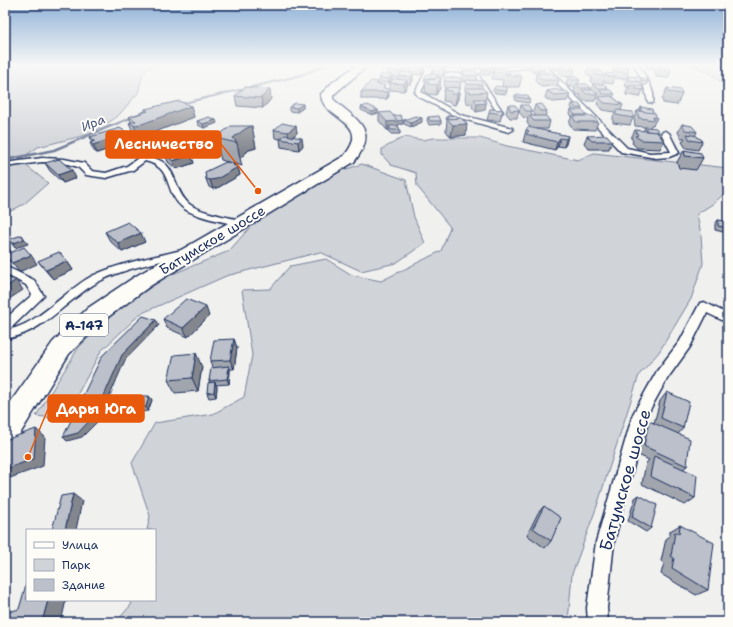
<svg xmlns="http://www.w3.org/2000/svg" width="733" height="627" viewBox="0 0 733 627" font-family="'Shantell Sans',sans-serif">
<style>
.green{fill:#d0d3d8;stroke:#76819b}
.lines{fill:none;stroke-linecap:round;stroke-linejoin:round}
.stream-far1{stroke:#6f7b97;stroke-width:2}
.stream{stroke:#6f7b97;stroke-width:2.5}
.street-casing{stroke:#1b2f5e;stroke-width:3}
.highway-casing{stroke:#1b2f5e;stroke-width:3}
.street{fill:#fdfcf7;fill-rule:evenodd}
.highway{fill:#fdfcf7;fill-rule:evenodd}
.wall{fill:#a1a5ae;stroke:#1b2f5e}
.shaded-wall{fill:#83868d;stroke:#1b2f5e}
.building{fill:#bbc0ca;stroke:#1b2f5e}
.labels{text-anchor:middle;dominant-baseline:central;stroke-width:4;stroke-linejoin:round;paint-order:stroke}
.far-water-label{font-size:13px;font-style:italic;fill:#4c5b7f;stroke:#fdfcf7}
.shield{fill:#fdfcf7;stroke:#5f6c8c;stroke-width:1}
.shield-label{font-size:13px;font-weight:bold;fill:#1b2f5e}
.street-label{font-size:14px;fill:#1b2f5e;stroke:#fdfcf7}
.near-street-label{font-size:17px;fill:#1b2f5e;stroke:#fdfcf7}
.leader{fill:none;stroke:#e8590c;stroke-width:1.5}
.callout-dot{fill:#e8590c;stroke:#fdfcf7;stroke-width:1.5}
.callout{fill:#e8590c;stroke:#e8590c;stroke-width:1.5}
.callout-label{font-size:15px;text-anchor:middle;font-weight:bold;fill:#fff}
</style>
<rect width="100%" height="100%" fill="#f0f0ee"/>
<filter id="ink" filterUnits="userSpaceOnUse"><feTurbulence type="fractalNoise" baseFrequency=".025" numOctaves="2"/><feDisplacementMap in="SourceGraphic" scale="8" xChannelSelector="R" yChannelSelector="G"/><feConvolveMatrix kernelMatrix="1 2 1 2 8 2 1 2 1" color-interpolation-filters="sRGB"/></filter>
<g filter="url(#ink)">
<g class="green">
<polygon points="5,65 166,65 149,68 143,73 138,93 117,117 90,134 38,147 19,160 48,183 24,204 5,214"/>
<path d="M691,65H728V97C721,76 711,73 691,65Z"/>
<polygon points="404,137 423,140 433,138 480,138 507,146 578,160 594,153 728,168 728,190 714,203 697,214 701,235 703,264 691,299 659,352 639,375 597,506 572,574 568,622 116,622 131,605 132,600 155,600 155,530 147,530 150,516 132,463 155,423 213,414 244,397 252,355 242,290 270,289 290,266 326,259 352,275 381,281 441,251 450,227 417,186 416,173 391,165 382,155 382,149"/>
<polygon points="362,164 406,180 414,217 425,243 396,263 361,271 320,252 226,276 140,314 101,351 64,419 36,416 79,347 118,309 168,276 229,251 251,226 334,173"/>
</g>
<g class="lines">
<g class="stream-far1">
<polyline points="180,104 298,76 326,65"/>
<polyline points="111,126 133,117"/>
</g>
<polyline class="stream" points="5,160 54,150 113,125"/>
<defs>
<g id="street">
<polygon points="395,65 468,70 541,65 551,71 627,148 650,153 671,152 661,133 665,131 669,133 679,153 669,157 656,158 621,152 547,73 537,67 477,73 503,112 500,114 497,112 472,73 431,71 421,92 461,115 512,128 513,130 509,132 457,117 418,96 415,92 426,71 397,67"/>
<path d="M634,65H638C645,75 656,91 653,103L648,102L643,82Z"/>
<path d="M141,156C145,155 149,157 153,158C178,164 172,188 188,203C199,213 230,217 244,221L246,223L241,226C226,222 193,217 182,207C163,190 174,168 145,161L133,170L106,178L86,175L78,167L64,163L42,162L5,167V163L42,158L64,159L84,163L92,171L106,173L127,166Z"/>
<path d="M186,249L191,252L190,254C160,262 126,267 98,282C66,300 44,333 5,339V319L32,295L26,285L5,274V266L34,280L44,296L10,329C37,325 67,289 92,276C121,262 155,257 186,249Z"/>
<polygon points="704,302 728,314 728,323 707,313 690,347 667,379 647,415 614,542 607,608 608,622 588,622 587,608 596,542 633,414 657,371 680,341 700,303"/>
</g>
<path id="highway" d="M357,65H368L333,95V99C357,121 380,129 354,162L150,286L104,320L69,354L15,442L5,446V410L53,342L88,308L136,276L344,156C374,120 321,120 321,94L333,82Z"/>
</defs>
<use href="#street" class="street-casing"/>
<use href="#highway" class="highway-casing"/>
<use href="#street" class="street"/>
<use href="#highway" class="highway"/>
</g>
<g class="wall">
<polygon points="410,65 433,65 431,66 425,66 424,71 421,75 413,74 413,80 411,84 407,84 407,87 404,91 390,90 390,83 399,79 399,78 392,77 392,79 389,83 379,82 379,78 387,75 387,70 404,68 404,72 409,73"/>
<polygon points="446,65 443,77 438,76 440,88 436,95 427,94 427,92 425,92 426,81 424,81 425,78 432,75 433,66"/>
<polygon points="475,65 484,65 481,68 475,67"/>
<polygon points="485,65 494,65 492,68 484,68"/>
<polygon points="548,65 565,65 564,67 575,70 573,77 561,76 559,73 560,69 553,70 547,68"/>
<polygon points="646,65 662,65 661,65 671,71 668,78 656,77 655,71 655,70 647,69"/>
<polygon points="529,66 543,71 559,80 557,86 541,87 535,81 536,74 537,74 538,73 534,73 528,69"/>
<polygon points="589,66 601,71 601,72 605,76 606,73 612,74 614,68 628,69 628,73 625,79 615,78 613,84 605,83 604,80 602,84 608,88 607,90 615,94 613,97 623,105 621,110 633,118 630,125 613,123 613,117 615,112 602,110 597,104 599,99 596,97 597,95 595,101 584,101 580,97 581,95 577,95 574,91 575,87 569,87 566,83 568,77 580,80 578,84 591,88 590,90 591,90 593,85 591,81 592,77 590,77 586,73"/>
<polygon points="482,69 491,72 490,75 482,75 481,73"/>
<polygon points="494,69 509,70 509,74 522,77 519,87 503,87 502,84 503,80 492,79"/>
<polygon points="463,71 477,76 477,81 482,85 482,88 487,92 485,102 486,103 485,110 476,112 472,107 473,103 468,104 465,99 466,91 465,91 465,87 466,82 463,82 462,78"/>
<polygon points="628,76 641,78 648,82 646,85 640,85 640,86 643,90 640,97 626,95 626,93 628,87 626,87 625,83"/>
<polygon points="445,77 461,82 458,99 455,105 450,104 450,102 443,101 444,90 447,88 444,88"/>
<polygon points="378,82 378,84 385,88 389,96 387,99 361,99 361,92"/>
<polygon points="245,87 271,99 263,108 237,106 235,96"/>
<polygon points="494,88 507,91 506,94 495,93 493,91"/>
<polygon points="667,88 682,94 677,105 663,103 662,99"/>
<polygon points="547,91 559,91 570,94 567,101 552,102 545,98"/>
<polygon points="515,95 530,99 529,103 516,101 515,98"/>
<polygon points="303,104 303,108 297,112 289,111 289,107"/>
<polygon points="572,104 582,108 581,110 587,115 586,116 598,122 595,130 573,129 569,123 572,116 570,114 571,110 573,110 571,107"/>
<polygon points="508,105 519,110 517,118 510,118 506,113"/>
<polygon points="521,105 532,111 531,116 536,116 533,112 535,105 547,111 545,116 550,121 548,129 536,129 568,136 566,144 564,147 558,146 555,150 523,142 526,130 531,128 527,123 528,118 524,118 519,112"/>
<polygon points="191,106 194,117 147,135 138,137 134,134 129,123 131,122 129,117 145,111 145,109"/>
<polygon points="361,107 378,110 378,113 372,115 361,110"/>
<polygon points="641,107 653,113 657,118 653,125 651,125 650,127 659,133 658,134 664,141 660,149 637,148 632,143 633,141 631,138 635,130 643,131 645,127 635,126 634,118 637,111 639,111"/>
<polygon points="490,109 503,110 500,121 487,120"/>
<polygon points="379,113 393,116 403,120 403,124 398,124 398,126 400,130 400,134 391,134 389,130 387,130 379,121"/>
<polygon points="447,116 458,118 466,135 451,137 446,131 447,120 446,119"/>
<polygon points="428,117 441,121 441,124 429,125 427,120"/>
<polygon points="404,120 422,122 411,127 404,124"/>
<polygon points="197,121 217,123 204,128 198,125"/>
<polygon points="682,124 697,132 695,136 702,142 698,150 686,148 682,142 685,138 681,138 678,132"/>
<polygon points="252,126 256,148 249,150 240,158 242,166 236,164 236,167 238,167 240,175 219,187 213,189 209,187 206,179 231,163 221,160 215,138"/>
<polygon points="296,126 297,133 293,137 303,146 299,150 281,147 280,139 275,138 274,130"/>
<polygon points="128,133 132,141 97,153 94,151 90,143 92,142 90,137"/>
<polygon points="587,136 612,141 609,149 589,149 584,143"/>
<polygon points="684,150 703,158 696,170 679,168 677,162"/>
<polygon points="165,154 191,155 194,163 176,169 168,162"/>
<polygon points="45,163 76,178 63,183 50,171"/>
<polygon points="718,220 728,222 728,232 727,233 715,230 715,224"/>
<polygon points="105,232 145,242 122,252 110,241"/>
<polygon points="38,261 67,261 73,270 53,279 45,270"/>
<polygon points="728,296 728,308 727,308 726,298"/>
<polygon points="209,316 188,337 167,328 163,319"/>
<polygon points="234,339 237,348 234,369 230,369 230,371 229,384 216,385 217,387 216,397 209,398 207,393 210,383 209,381 212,368 210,361"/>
<polygon points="202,367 198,391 175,393 168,380"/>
<polygon points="667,392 683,428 678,434 687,466 683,469 695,498 685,505 642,484 646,463 649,460 636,454 641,429 649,421 654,423 660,401"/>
<polygon points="149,396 152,400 148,411 140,412 137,407"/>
<polygon points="639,495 651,528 646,532 628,521 635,498"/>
<polygon points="544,506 551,541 545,548 527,535 538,513"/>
<polygon points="680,525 708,590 696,595 661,574 664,563 661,561 666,539 670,536 670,531"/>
</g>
<g class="shaded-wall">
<polygon points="422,65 425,65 424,71 421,75"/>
<polygon points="446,65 445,73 443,77 445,67"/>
<polygon points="510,65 521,65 510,66"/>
<polygon points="555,65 565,65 564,68 561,67 560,69 553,70"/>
<polygon points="544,69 543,72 538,71 538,73 534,73 535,70"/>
<polygon points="413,73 413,80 411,84 411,77"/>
<polygon points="392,75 392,79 389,83 389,79"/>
<polygon points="441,78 440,88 436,95 437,85"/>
<polygon points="407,80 407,87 404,91 404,84"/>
<polygon points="460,88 458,99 455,105 457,94"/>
<polygon points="270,89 271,99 263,108 261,98"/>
<polygon points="389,89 389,96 387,99 387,92"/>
<polygon points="486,103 485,110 476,112 477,104"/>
<polygon points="303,104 303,108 297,112 297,108"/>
<polygon points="191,106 194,117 147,135 138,137 134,125"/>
<polygon points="378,110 378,113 372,115 372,112"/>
<polygon points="422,118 422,122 411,127 411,123"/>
<polygon points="216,120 217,123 204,128 203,124"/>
<polygon points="403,120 403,124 398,124 398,128 389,126 389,130 387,130 387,122"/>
<polygon points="467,124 466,135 451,137 453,125"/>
<polygon points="252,126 256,148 249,150 240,158 237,143 233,138 245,129"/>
<polygon points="296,126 297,133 289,140 288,132"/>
<polygon points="128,133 132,141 97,153 93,145"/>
<polygon points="568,136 566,144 564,147 566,139"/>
<polygon points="302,138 303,146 299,150 298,142"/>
<polygon points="560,138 558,146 555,150 557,142"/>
<polygon points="191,155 194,163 176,169 173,161"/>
<polygon points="236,164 237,168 238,167 240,175 219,187 213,189 210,180"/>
<polygon points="72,170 76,178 63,183 58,175"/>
<polygon points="141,233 145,242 122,252 118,243"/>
<polygon points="22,235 28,244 15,248 12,244"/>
<polygon points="10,250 16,259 5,255 10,261 5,264 5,252"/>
<polygon points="31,255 37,264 19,272 12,263"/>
<polygon points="67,261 73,270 53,279 46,270"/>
<polygon points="16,280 23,290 6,301 5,300 5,288"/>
<polygon points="206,307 209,316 188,337 183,328"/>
<polygon points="156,320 159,325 125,360 100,419 82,437 67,441 63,437 122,355"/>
<polygon points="234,339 237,348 234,369 230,360"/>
<polygon points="196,353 202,367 198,391 192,378"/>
<polygon points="229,366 230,371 229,384 227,379"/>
<polygon points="215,382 217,387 216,397 214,392"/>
<polygon points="149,396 152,400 148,411 146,407"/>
<polygon points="36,429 45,437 43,466 10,478 5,474 5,469"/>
<polygon points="73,494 82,501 76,530 65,530"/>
<polygon points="48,600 66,600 61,622 42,622"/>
</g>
<g class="building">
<polygon points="433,65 445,65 445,67 433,66"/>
<polygon points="538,65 544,69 535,70 529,66"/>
<polygon points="618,65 629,66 628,69 616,68"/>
<polygon points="658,65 669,66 671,71 659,70"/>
<polygon points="390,66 404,68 402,72 387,70"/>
<polygon points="589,66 597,66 601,71 592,71"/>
<polygon points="561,67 573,67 575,70 563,70"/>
<polygon points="498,68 509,70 509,73 494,72 494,69"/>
<polygon points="614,68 628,69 628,73 614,71"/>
<polygon points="482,69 490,70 491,72 483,72"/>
<polygon points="463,71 476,71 477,76 464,75"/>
<polygon points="538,71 545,71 548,73 541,74"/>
<polygon points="594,71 602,72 605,76 596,75"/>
<polygon points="402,72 413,73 411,77 399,76"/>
<polygon points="552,73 559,80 543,80 536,74"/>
<polygon points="606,73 614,74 616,77 607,76"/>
<polygon points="382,74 392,75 389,79 379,78"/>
<polygon points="427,74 438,75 435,79 425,78"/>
<polygon points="505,74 520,75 522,77 505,76"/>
<polygon points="628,76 640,77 642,82 629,80"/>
<polygon points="436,77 441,78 437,85 428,84 429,82 426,81 427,79 435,80"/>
<polygon points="445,77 461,78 461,82 444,81"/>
<polygon points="568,77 576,77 580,80 572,80"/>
<polygon points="641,78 647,79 648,82 642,81"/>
<polygon points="393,79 407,80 404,84 390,83"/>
<polygon points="466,80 482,81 482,85 466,84"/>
<polygon points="371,81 378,82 376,84 385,85 383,88 389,89 387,92 361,92"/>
<polygon points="576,84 587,84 591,88 580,88"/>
<polygon points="593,84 604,84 608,88 597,88"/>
<polygon points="496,86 507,87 507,91 496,90 494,88"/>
<polygon points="629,86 642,86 643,90 629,88"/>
<polygon points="245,87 270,89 261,98 235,96"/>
<polygon points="449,87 460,88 457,94 451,94 452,91 444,90"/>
<polygon points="467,88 483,88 487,92 470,93"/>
<polygon points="667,88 681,90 682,94 668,92"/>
<polygon points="557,89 559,91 566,91 570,94 554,95 547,91"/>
<polygon points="582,90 593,90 598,94 586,94"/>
<polygon points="599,90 610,90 615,94 603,94"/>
<polygon points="515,95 527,95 530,99 517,97"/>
<polygon points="611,96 623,105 604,103 599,97"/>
<polygon points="474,99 483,99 486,103 477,104"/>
<polygon points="179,101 191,106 142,124 134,125 129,123 136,121 129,117 148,111 145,109"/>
<polygon points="295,103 303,104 297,108 289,107"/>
<polygon points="542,104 547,111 540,111 535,105"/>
<polygon points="572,104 579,104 582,108 576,108"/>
<polygon points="368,105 378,110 372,112 361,107"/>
<polygon points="508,105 515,105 519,110 511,111"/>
<polygon points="521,105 528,105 532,111 526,111"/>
<polygon points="641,107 652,109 653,113 641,112"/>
<polygon points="490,109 503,110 502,114 489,112"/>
<polygon points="571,110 583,110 587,115 575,115"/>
<polygon points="616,110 633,112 633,118 616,115"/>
<polygon points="637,111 655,113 657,118 653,117 654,120 639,118"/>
<polygon points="390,112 398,121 387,122 379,113"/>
<polygon points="400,115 403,120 398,121 393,116"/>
<polygon points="456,115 458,118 449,119 447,116"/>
<polygon points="415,116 422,118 411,123 404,120"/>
<polygon points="439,116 441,121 430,121 428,117"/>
<polygon points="529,116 546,116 550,121 534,121"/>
<polygon points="572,116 593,116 598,122 576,122"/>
<polygon points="209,117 216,120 203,124 197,121"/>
<polygon points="461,118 467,124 453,125 447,119"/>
<polygon points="282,123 296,126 288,132 274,130"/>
<polygon points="682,124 692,126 697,132 685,130"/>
<polygon points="231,126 252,126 245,129 233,138 237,143 215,138"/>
<polygon points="389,126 398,126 400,130 391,130"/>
<polygon points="528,127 568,136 566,139 560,138 557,142 526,134 529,131 526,130"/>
<polygon points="645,127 656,128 659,133 657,132 647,131"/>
<polygon points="120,128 128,133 93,145 90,143 95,141 90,137"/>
<polygon points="635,130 657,132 664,141 641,140 635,136 638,135"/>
<polygon points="687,134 697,136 698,138 701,139 702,142 690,140"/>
<polygon points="285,135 302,138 298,142 280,139"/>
<polygon points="607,135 612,141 592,141 587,136"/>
<polygon points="182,148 191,155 173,161 165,154"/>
<polygon points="684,150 701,153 703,158 685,156"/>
<polygon points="59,159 72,170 58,175 45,163"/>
<polygon points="226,162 236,164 233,165 238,167 217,179 210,180 206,179 205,172"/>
<polygon points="718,220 728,222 728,228 718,226"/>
<polygon points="128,222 141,233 118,243 105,232"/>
<polygon points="22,235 24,239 12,244 10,239"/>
<polygon points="5,244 10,250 5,252"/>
<polygon points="24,247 31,255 12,263 5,255"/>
<polygon points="59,252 67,261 46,270 38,261"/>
<polygon points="5,277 16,280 5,288"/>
<polygon points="186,299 206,307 183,328 163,319"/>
<polygon points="143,316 156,320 122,355 96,414 78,433 63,437 102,356"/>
<polygon points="234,339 230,360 210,361 214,340"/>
<polygon points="196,353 192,378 168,380 174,355"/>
<polygon points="229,366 227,379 209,381 211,368"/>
<polygon points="215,382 214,392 207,393 208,383"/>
<polygon points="667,392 689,402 683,428 661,418"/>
<polygon points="141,396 149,396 146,407 137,407"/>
<polygon points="649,421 690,439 687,466 644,446"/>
<polygon points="36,429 34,459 5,469 5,440"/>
<polygon points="654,456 697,475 695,498 650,476"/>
<polygon points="73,494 65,530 52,530 61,496"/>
<polygon points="639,495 657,505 651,528 632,517"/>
<polygon points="544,506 561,518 551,541 533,528"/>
<polygon points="680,525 714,543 708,590 672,568 674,558 671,556 675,532 679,534"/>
<polygon points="27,581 27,600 48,600 42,622 5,622 5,613 19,609"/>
</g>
</g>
<linearGradient id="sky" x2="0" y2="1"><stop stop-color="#8eb1d7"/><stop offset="0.43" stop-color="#f8f8f7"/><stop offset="1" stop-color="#f8f8f7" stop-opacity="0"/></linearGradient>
<rect width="733" height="152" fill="url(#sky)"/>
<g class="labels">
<g class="far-water-label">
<text transform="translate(93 123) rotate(-22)">Ира</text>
</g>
<rect class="shield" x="60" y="314" width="48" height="22" rx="3"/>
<g class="shield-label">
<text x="84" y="325">А-147</text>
</g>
<g class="street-label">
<text transform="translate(212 240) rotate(-31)">Батумское шоссе</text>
</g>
<g class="near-street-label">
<text transform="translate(625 480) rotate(-74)">Батумское шоссе</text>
</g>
</g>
<path class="leader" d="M258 191L221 144M28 457L48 409"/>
<g class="callout-dot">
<circle cx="258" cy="191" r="4"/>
<circle cx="28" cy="457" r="4"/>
</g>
<g class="callout">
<rect x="106" y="131" width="115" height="27" rx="4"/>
<rect x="48" y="395" width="96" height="27" rx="4"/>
</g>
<g class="callout-label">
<text x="164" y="149">Лесничество</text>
<text x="96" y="414">Дары Юга</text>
</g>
<rect width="733" height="627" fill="none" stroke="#fdfcf7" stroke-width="20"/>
<rect x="10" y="10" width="713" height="607" fill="none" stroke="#1b2f5e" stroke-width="1.5" filter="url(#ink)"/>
<rect x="26" y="529" width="130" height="72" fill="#fdfcf7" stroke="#a3aaba"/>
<rect x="34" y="542" width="20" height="6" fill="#fdfcf7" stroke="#a3aaba"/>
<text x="62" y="549" font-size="12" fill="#1b2f5e">Улица</text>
<rect x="34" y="559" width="20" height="12" fill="#d0d3d8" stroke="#a3aaba"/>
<text x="62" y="569" font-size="12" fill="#1b2f5e">Парк</text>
<rect x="34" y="579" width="20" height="12" fill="#bbc0ca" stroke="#a3aaba"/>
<text x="62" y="589" font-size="12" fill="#1b2f5e">Здание</text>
</svg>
